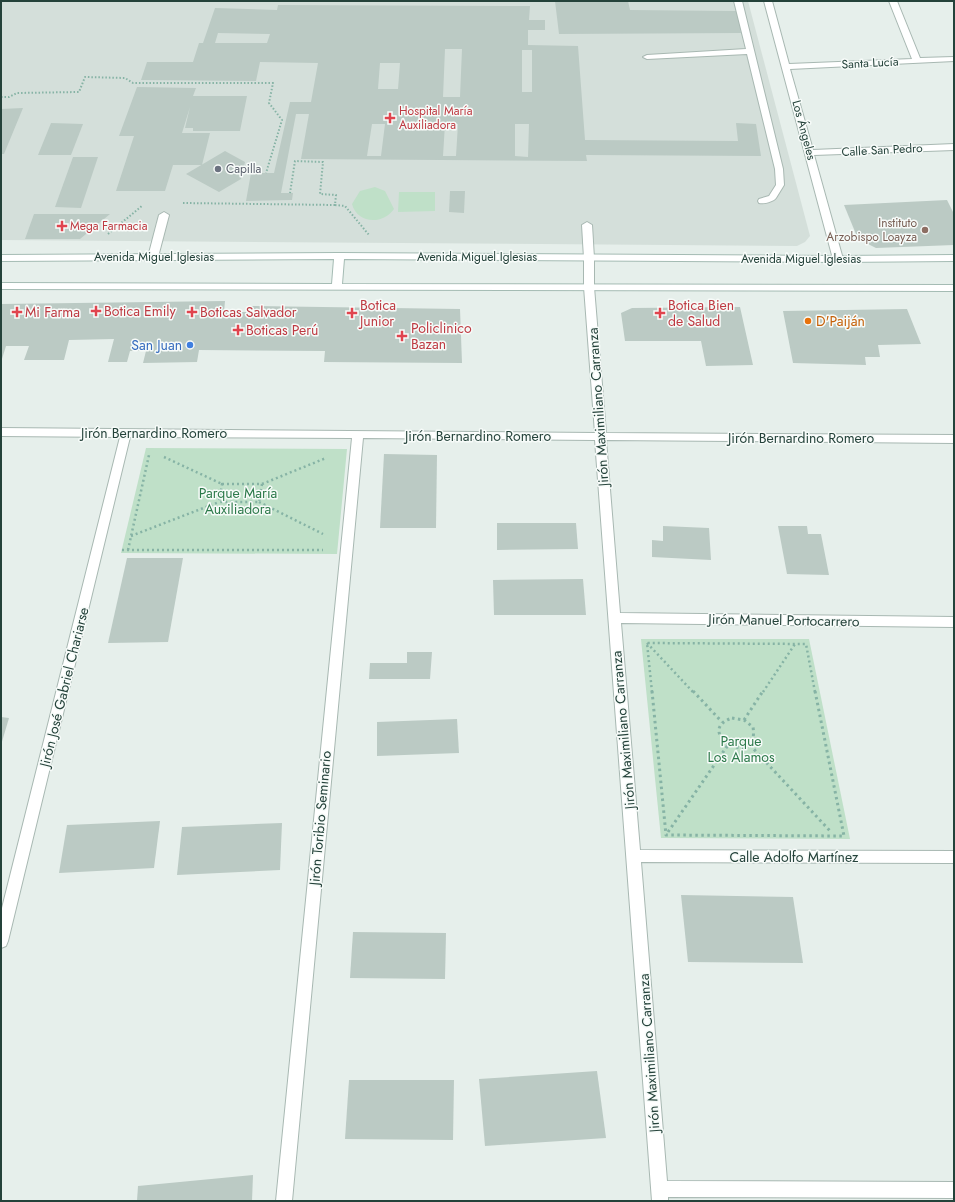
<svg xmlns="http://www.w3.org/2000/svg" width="955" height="1202" viewBox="0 0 955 1202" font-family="Jost,sans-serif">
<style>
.built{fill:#d4dfda}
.green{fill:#bfe0c8}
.building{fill:#bbcac4;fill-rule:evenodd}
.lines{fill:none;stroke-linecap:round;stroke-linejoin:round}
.lane-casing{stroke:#a8b8b2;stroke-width:2}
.street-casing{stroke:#a8b8b2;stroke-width:2}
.secondary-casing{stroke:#a4bbb3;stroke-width:2}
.path-far2{stroke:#86b3a5;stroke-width:2;stroke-dasharray:1.5 2;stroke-linecap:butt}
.path-far1{stroke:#86b3a5;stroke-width:2.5;stroke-dasharray:2 3;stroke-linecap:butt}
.path{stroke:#86b3a5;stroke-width:3;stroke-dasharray:2.5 3.5;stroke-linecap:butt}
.lane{fill:#fff;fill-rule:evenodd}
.street{fill:#fff;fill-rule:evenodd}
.secondary{fill:#fff;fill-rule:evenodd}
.health-dot{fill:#e0444e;stroke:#f7fbf9;stroke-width:1.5}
.worship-dot{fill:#6b7280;stroke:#f7fbf9;stroke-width:1.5}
.education-dot{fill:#8d6e63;stroke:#f7fbf9;stroke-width:1.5}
.food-dot{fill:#e8710a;stroke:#f7fbf9;stroke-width:1.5}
.shop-dot{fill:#3f7fe0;stroke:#f7fbf9;stroke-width:1.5}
.labels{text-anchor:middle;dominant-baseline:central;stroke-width:3;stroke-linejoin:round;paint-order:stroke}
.far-street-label{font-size:12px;fill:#24423a;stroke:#f7fbf9}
.far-health-label{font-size:12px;fill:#be3a42;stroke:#f7fbf9;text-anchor:start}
.far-worship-label{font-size:12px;fill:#5b616d;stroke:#f7fbf9;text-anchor:start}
.far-education-label{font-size:12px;fill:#785e54;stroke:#f7fbf9;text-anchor:end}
.health-label{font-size:14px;fill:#be3a42;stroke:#f7fbf9;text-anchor:start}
.food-label{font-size:14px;fill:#c56008;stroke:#f7fbf9;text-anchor:start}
.shop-label{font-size:14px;fill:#366cbe;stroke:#f7fbf9;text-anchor:end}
.street-label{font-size:14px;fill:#24423a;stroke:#f7fbf9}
.park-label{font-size:14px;fill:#2d7a4b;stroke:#f7fbf9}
</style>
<rect width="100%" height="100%" fill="#e6efeb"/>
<polygon class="built" points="1,1 748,1 810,236 805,242 797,246 1,240"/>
<g class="green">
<path d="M375,187L385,191L394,209C383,225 357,224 352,204L360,191Z"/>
<polygon points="399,192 435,192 435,211 398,212"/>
<polygon points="146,448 347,449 337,554 121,553"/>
<polygon points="641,639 809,639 850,839 661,838"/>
</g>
<g class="building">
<polygon points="555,1 628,1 630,10 737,11 741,33 559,34"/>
<path d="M278,5L530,6L529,20H545V30H528V45L578,46L585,140L738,141L736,123L756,124L761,156L586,155L587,161L301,159L309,114H296L281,193H293L292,200L246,201L251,173H274L290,102H311L318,63L260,62L256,81L141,80L147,62H193L199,43H203L215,8L277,10ZM218,33L270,34L267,43H215ZM445,49H462L460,97H443ZM522,50H532V92H522ZM380,63H400L398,89H378ZM372,124H385L381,156H367ZM445,124H458L456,156H443ZM515,124H529L528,157L515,156Z"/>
<polygon points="137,87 196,88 193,96 247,96 240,131 193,131 193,128 185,128 190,107 182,133 210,133 202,165 173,165 165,191 116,191 134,136 119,136"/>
<polygon points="23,108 4,154 1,154 1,109"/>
<polygon points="51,123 83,124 71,155 38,155"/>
<polygon points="225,151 245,162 241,179 219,192 186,174"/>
<polygon points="73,157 98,157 81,208 55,207"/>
<polygon points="450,191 465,191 464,213 449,212"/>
<polygon points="947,200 954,214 954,245 876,248 858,239 844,205"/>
<polygon points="34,214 110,214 80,239 25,239"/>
<polygon points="225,301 224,312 247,312 248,306 460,309 462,363 324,362 325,351 199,350 197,362 143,363 146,351 130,351 127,362 108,362 114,339 69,340 64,360 24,360 29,346 6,346 1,362 1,304"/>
<polygon points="740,307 753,365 706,366 701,341 625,341 621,313 632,308"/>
<polygon points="907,309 921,344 878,345 880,357 865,357 866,365 793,363 783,311"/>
<polygon points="384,454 437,455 436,528 380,528"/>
<polygon points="497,523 576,523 578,549 497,550"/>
<polygon points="663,526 709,528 711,560 652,557 652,540 663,541"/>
<polygon points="778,526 807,526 808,534 821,534 829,575 787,574"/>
<polygon points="127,558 183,558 168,642 108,643"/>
<polygon points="583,579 586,615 494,615 493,580"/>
<polygon points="407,652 432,652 430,679 369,679 370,663 407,663"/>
<polygon points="1,717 9,718 1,745"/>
<polygon points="457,719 459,753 377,756 377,722"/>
<polygon points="160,821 154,868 59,873 67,825"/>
<polygon points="282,823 280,870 177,875 182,827"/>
<polygon points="681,895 793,897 803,963 688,962"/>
<polygon points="353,932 446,933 445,979 350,978"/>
<polygon points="597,1071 606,1138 485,1146 479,1079"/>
<polygon points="349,1080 454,1080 453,1140 345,1139"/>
<polygon points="253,1175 252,1201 137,1201 138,1186"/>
</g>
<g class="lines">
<defs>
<g id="lane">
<path d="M734,1H742L783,169L784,185L776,198C773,202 764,204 759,203L758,201L759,199L769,196L776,185L775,169L747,54L647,59L643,57L647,55L746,49Z"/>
<polygon points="164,212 169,215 158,257 156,259 150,259 148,257 159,215"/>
<polygon points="587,222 592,225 594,258 589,261 584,258 582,225"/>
</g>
<g id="street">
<polygon points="764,1 772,1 789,64 912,59 889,1 897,1 920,58 954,57 954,61 790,69 813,150 954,144 954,150 814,155 843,259 841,261 835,261 833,259"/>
<polygon points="589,255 594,258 594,287 606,433 954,435 954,443 606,440 620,613 954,617 954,627 621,623 640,850 954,851 954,863 641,862 667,1181 954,1182 954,1198 668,1197 668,1201 652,1201 595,440 363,438 292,1201 276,1201 352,438 130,437 8,941 6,946 1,948 1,912 120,437 1,436 1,428 595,433 584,287 584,258"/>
</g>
<polygon id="secondary" points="339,253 838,256 954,255 954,261 838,262 344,259 342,284 954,285 954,291 1,289 1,283 332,284 334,259 1,261 1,255"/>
</defs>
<use href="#lane" class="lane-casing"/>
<use href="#street" class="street-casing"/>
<use href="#secondary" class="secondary-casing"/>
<g class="path-far2">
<polyline points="1,97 9,97 17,93 79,92 85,77 125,78 133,83 273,83 269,103 282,120 266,173"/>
<polyline points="183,203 335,205 336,195 320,194 323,162 295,161 290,193"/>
<polyline points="335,205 345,206 369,235"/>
<polyline points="108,234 143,205"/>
</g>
<g class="path-far1">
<polyline points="164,457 222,484"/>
<polygon points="222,484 262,484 259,502 219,502"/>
<polyline points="262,484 326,458"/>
<polyline points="259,502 323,534"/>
<polyline points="131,536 219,502"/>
<polyline points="122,550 323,550"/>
<polyline points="128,550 149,455"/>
<polyline points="647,643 693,692"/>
<polyline points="652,692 647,643 806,644 815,692"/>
<polyline points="763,692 795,644"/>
</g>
<g class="path">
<polyline points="652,691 666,835 844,836 815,691"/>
<polyline points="693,691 722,722"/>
<path d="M732,718L744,720L753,727C760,772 691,732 732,718Z"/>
<polyline points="744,720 763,691"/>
<polyline points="750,745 831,832"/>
<polyline points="668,832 728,745"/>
</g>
<use href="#lane" class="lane"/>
<use href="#street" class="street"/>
<use href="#secondary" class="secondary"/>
</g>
<g class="health-dot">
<path d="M388 112h4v4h4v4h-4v4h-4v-4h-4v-4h4z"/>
<path d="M60 220h4v4h4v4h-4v4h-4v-4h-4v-4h4z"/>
<path d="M94 305h4v4h4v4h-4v4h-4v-4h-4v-4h4z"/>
<path d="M15 306h4v4h4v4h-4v4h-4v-4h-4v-4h4z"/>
<path d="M190 306h4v4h4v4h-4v4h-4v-4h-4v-4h4z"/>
<path d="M350 307h4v4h4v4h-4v4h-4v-4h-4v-4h4z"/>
<path d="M658 307h4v4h4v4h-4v4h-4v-4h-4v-4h4z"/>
<path d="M236 324h4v4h4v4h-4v4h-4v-4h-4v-4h4z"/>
<path d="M400 330h4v4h4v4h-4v4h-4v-4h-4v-4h4z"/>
</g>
<circle class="worship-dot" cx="218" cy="169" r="4"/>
<circle class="education-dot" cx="925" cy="230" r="4"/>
<circle class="food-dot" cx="808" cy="321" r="4"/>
<circle class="shop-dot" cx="190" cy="345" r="4"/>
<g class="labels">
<g class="far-street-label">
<text transform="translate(870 63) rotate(-3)">Santa Lucía</text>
<text transform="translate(804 130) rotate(75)">Los Ángeles</text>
<text transform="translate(882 150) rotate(-3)">Calle San Pedro</text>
<text x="154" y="257">Avenida Miguel Iglesias</text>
<text x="477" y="257">Avenida Miguel Iglesias</text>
<text x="801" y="259">Avenida Miguel Iglesias</text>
</g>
<g class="far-health-label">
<text x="399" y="111">Hospital María<tspan x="399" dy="14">Auxiliadora</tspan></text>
<text x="70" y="226">Mega Farmacia</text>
</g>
<g class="far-worship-label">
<text x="226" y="169">Capilla</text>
</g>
<g class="far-education-label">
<text x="917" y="223">Instituto<tspan x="917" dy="14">Arzobispo Loayza</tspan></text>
</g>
<g class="health-label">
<text x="360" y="305">Botica<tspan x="360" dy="16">Junior</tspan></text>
<text x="668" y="305">Botica Bien<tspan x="668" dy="16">de Salud</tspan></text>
<text x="104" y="311">Botica Emily</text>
<text x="25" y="312">Mi Farma</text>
<text x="200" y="312">Boticas Salvador</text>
<text x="411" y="328">Policlinico<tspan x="411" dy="16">Bazan</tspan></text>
<text x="246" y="330">Boticas Perú</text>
</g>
<g class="food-label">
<text x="816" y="321">D'Paiján</text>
</g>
<g class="shop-label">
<text x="182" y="345">San Juan</text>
</g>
<g class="street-label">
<text transform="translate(598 407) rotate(-94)">Jirón Maximiliano Carranza</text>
<text x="154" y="433">Jirón Bernardino Romero</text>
<text x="478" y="436">Jirón Bernardino Romero</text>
<text x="801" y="438">Jirón Bernardino Romero</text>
<text transform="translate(784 620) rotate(1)">Jirón Manuel Portocarrero</text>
<text transform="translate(64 687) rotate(-76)">Jirón José Gabriel Chariarse</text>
<text transform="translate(623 730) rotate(-95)">Jirón Maximiliano Carranza</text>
<text transform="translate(320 818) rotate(-85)">Jirón Toribio Seminario</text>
<text x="794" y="857">Calle Adolfo Martínez</text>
<text transform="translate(649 1053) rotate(-94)">Jirón Maximiliano Carranza</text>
</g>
<g class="park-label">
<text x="238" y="493">Parque María<tspan x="238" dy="16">Auxiliadora</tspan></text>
<text x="741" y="741">Parque<tspan x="741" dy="16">Los Alamos</tspan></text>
</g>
</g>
<rect width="955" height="1202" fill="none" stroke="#24423a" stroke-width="4"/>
</svg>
